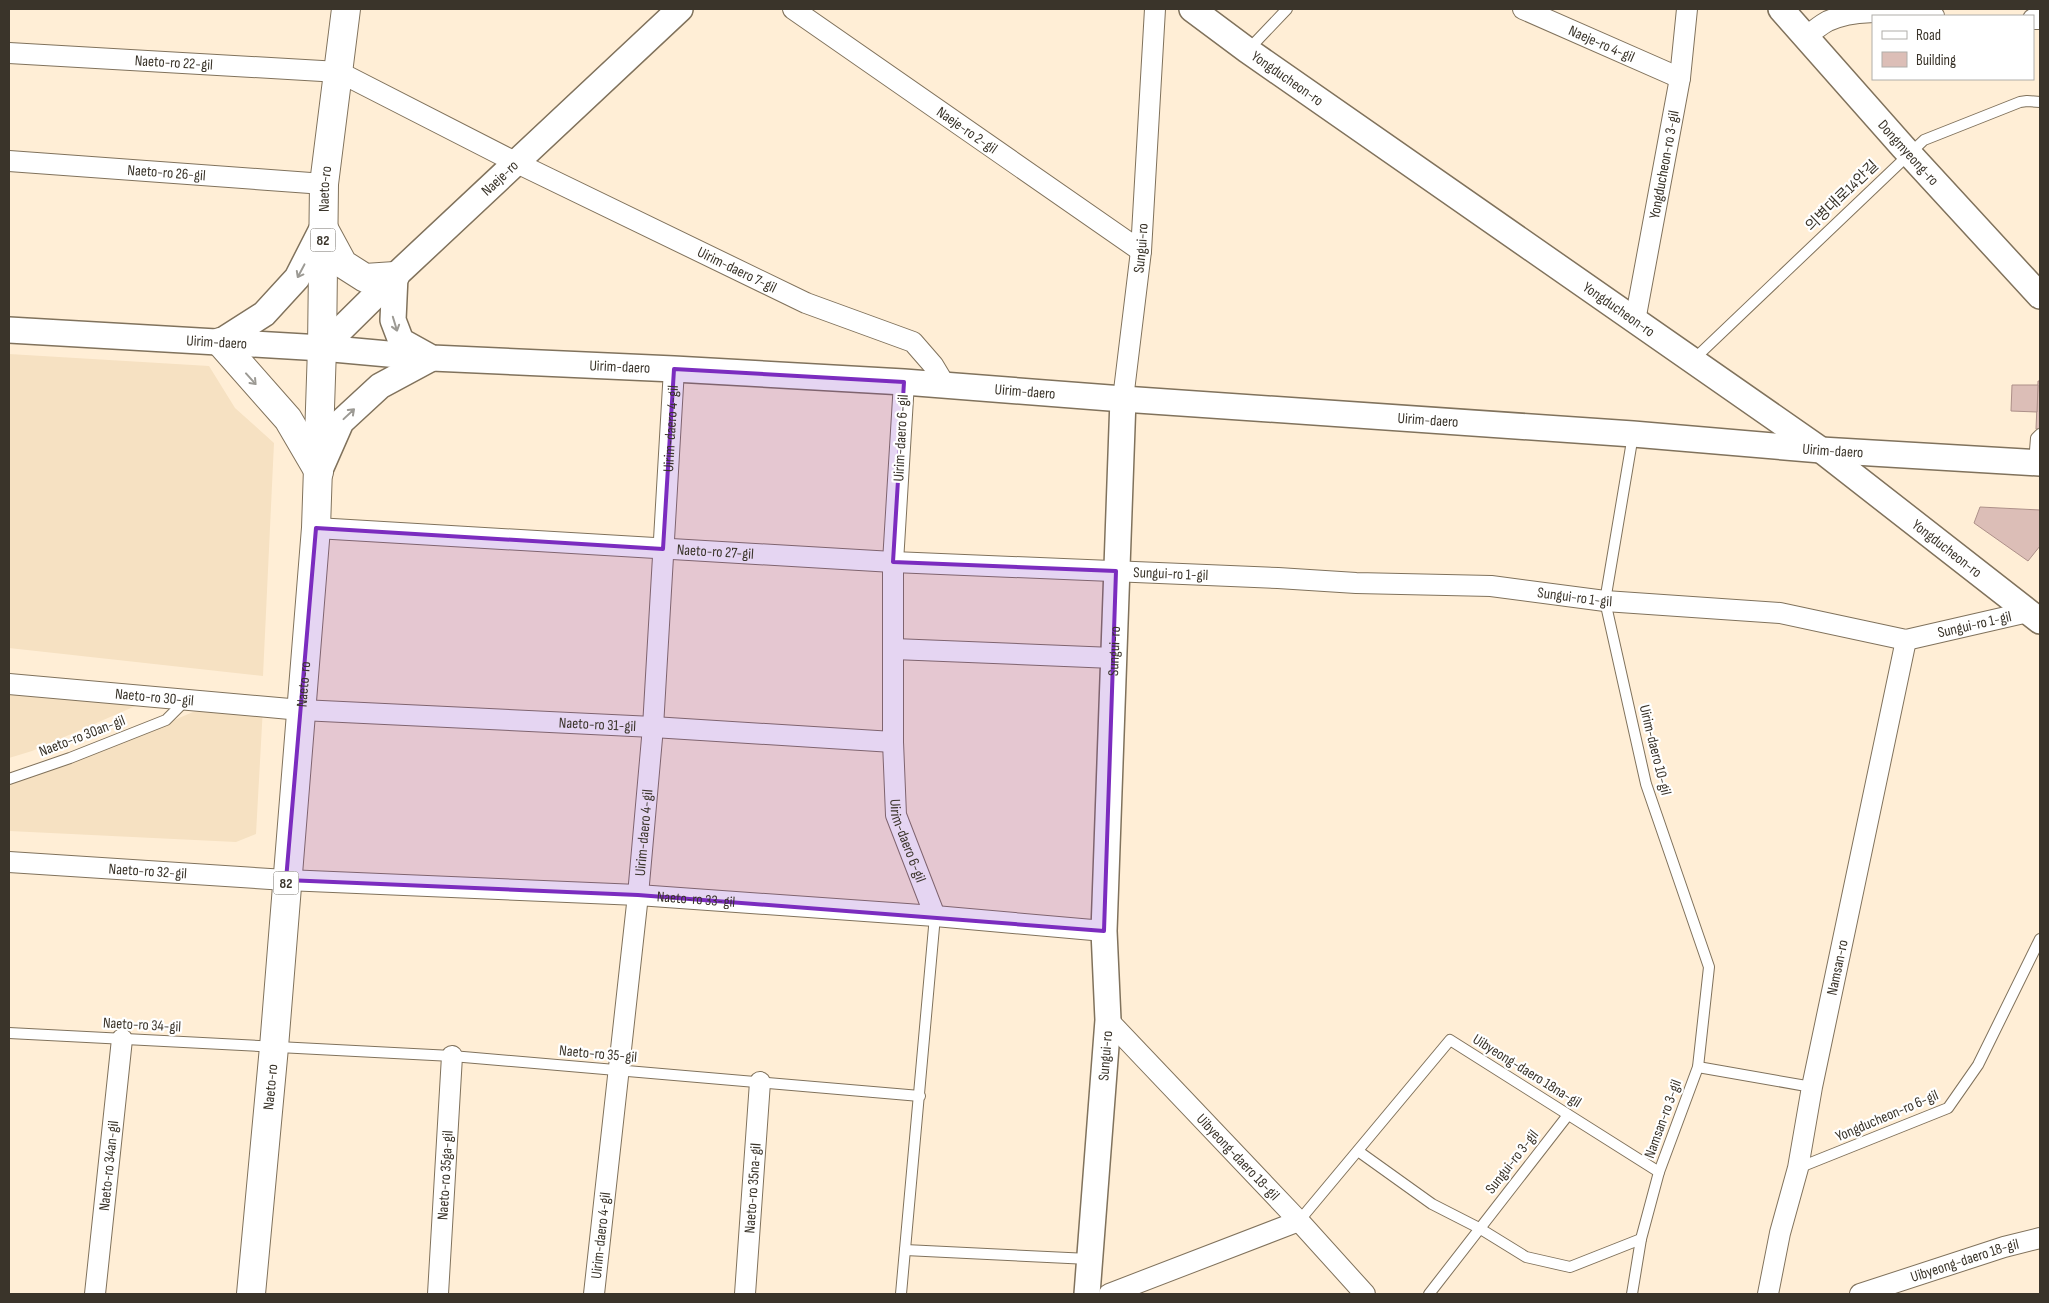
<svg xmlns="http://www.w3.org/2000/svg" width="2049" height="1303" viewBox="0 0 2049 1303" font-family="'Sofia Sans Condensed','Noto Sans KR',sans-serif">
<style>
.built{fill:#f6e1c2}
.building{fill:#dcbeb7;stroke:#ad9089}
.lines{fill:none;stroke-linecap:round;stroke-linejoin:round}
.service-casing{stroke:#80725c;stroke-width:12}
.minor-casing{stroke:#80725c;stroke-width:22}
.tertiary-casing{stroke:#80725c;stroke-width:28}
.primary-casing{stroke:#80725c;stroke-width:30}
.service{stroke:#fff;stroke-width:10}
.minor{stroke:#fff;stroke-width:20}
.tertiary{stroke:#fff;stroke-width:25}
.primary{stroke:#fff;stroke-width:28}
.oneway{stroke:#9c9a94}
.marked{fill:#7b2cbf;fill-opacity:0.2;stroke:#7b2cbf;stroke-width:4;stroke-linejoin:round}
.labels{text-anchor:middle;dominant-baseline:central;stroke-width:4.5;stroke-linejoin:round;paint-order:stroke}
.shield{fill:#fff;stroke:#75716a;stroke-width:1}
.shield-label{font-size:14px;font-weight:bold;fill:#3a342a}
.street-label{font-size:15px;fill:#3a342a;stroke:#fff}
</style>
<rect width="100%" height="100%" fill="#ffeed6"/>
<g class="built">
<polygon points="9,354 209,366 235,408 274,443 263,676 9,648"/>
<polygon points="9,693 147,701 32,751 9,758"/>
<polygon points="263,707 256,834 236,842 9,831 9,782 111,747 193,712"/>
</g>
<g class="building">
<polygon points="2038,381 2040,381 2040,429 2036,429"/>
<polygon points="2012,385 2038,385 2037,412 2011,411"/>
<polygon points="1980,507 2040,510 2040,546 2028,561 1974,523"/>
</g>
<g class="lines">
<defs>
<g id="service">
<polyline points="1248,50 1287,9"/>
<polyline points="1692,361 1924,140 2020,102 2027,101 2040,102"/>
<polyline points="2034,463 2036,438 2040,434"/>
<polyline points="9,779 70,758 166,720 186,700"/>
<polyline points="9,1033 452,1056 920,1096"/>
<polyline points="1698,1067 1812,1087"/>
<polyline points="1358,1151 1432,1204 1479,1228 1526,1257 1570,1267 1641,1239"/>
<polyline points="1798,1168 1948,1108 1978,1065 2040,939"/>
<polyline points="1299,1221 1450,1040 1659,1172"/>
<polyline points="905,1250 1089,1259"/>
<polyline points="901,1294 935,916"/>
<polyline points="1429,1294 1568,1115"/>
<polyline points="1632,1294 1641,1239 1659,1172 1698,1067 1709,967 1646,784 1605,601 1633,435"/>
</g>
<g id="minor">
<path id="s1" d="M793,9L1141,251"/>
<path id="s2" d="M1523,9L1680,78"/>
<polyline points="2033,19 2040,19"/>
<path d="M1805,37C1813,32 1820,25 1828,21C1860,6 1901,14 1934,16"/>
<path id="s3" d="M9,53L339,72L517,163L806,303L913,342L933,365L945,385"/>
<path id="s4" d="M9,161L324,184"/>
<path id="s5" d="M1635,321L1680,78L1687,9"/>
<path id="s6" d="M904,382L893,562V742L896,815L935,916"/>
<path id="s7" d="M1123,399L1141,251L1155,9"/>
<path id="s8" d="M316,528L893,562L1278,578L1356,583L1491,586L1605,601L1780,613L1906,640L2028,612"/>
<polyline points="894,649 1113,658"/>
<path id="s9" d="M9,684L301,710L653,727L893,742"/>
<path id="s10" d="M9,862L286,880L638,895L935,916L1104,931"/>
<path id="s11" d="M1108,1020L1299,1221L1365,1294"/>
<path id="s12" d="M95,1294L122,1039"/>
<path id="s13" d="M438,1294L452,1056"/>
<path id="s14" d="M594,1294L638,895L653,727L674,369"/>
<path id="s15" d="M745,1294L760,1082"/>
<polyline points="1109,1294 1299,1221"/>
<path id="s16" d="M1768,1294L1780,1233L1798,1168L1812,1087L1906,640"/>
<path id="s17" d="M1860,1294L2004,1247L2040,1238"/>
</g>
<g id="tertiary">
<path id="s18" d="M1192,9L1247,50L1821,450L2040,621"/>
<path id="s19" d="M1781,9L1903,147L2040,296"/>
<polyline points="395,276 393,320 401,341 428,356"/>
<path id="s20" d="M9,330L322,348L432,358L674,369L904,382L1123,399L1633,434L1821,450L2040,463"/>
<polyline points="220,342 264,314 297,278 323,227"/>
<path id="s21" d="M322,348L395,276L680,9"/>
<polyline points="319,472 341,422 380,386 432,358"/>
<path id="s22" d="M1087,1294L1108,1020L1104,931L1123,399"/>
</g>
<g id="primary">
<polyline points="324,229 343,264 365,278 395,276"/>
<polyline points="220,342 288,419 319,472"/>
<path id="s23" d="M251,1294L274,1047L316,528L322,348L324,184L346,9"/>
</g>
</defs>
<use href="#service" class="service-casing"/>
<use href="#minor" class="minor-casing"/>
<use href="#tertiary" class="tertiary-casing"/>
<use href="#primary" class="primary-casing"/>
<use href="#service" class="service"/>
<use href="#minor" class="minor"/>
<use href="#tertiary" class="tertiary"/>
<use href="#primary" class="primary"/>
</g>
<defs><path id="oneway-shaft" d="M-6 0H5M1.5-3L5.5 0L1.5 3" fill="none" stroke-width="1.6" stroke-linecap="round" stroke-linejoin="round" transform="scale(1.25)"/></defs>
<g class="oneway">
<use href="#oneway-shaft" transform="translate(301 271) rotate(118)"/>
<use href="#oneway-shaft" transform="translate(395 324) rotate(73)"/>
<use href="#oneway-shaft" transform="translate(251 379) rotate(48)"/>
<use href="#oneway-shaft" transform="translate(349 414) rotate(-43)"/>
</g>
<path class="marked" d="M674,369L904,382L893,562L1116,571L1104,931L638,895L286,880L316,528L663,549Z"/>
<g class="labels">
<g class="shield">
<rect x="310.5" y="228.5" width="25" height="23" rx="4"/>
<rect x="273.5" y="871.5" width="25" height="23" rx="4"/>
</g>
<g class="shield-label">
<text x="323" y="240">82</text>
<text x="286" y="883">82</text>
</g>
<g class="street-label">
<text stroke="none"><textPath href="#s2" startOffset="86">Naeje-ro 4-gil</textPath></text>
<text stroke="none"><textPath href="#s3" startOffset="165">Naeto-ro 22-gil</textPath></text>
<text stroke="none"><textPath href="#s18" startOffset="118">Yongducheon-ro</textPath></text>
<text stroke="none"><textPath href="#s1" startOffset="212">Naeje-ro 2-gil</textPath></text>
<text stroke="none"><textPath href="#s19" startOffset="192">Dongmyeong-ro</textPath></text>
<text stroke="none"><textPath href="#s5" startOffset="159">Yongducheon-ro 3-gil</textPath></text>
<text stroke="none"><textPath href="#s4" startOffset="158">Naeto-ro 26-gil</textPath></text>
<text stroke="none"><textPath href="#s21" startOffset="246">Naeje-ro</textPath></text>
<text stroke="none"><textPath href="#s23" startOffset="1108">Naeto-ro</textPath></text>
<text transform="translate(1842 196) rotate(-44)">의병대로14안길</text>
<text stroke="none"><textPath href="#s7" startOffset="152">Sungui-ro</textPath></text>
<text stroke="none"><textPath href="#s3" startOffset="775">Uirim-daero 7-gil</textPath></text>
<text stroke="none"><textPath href="#s18" startOffset="522">Yongducheon-ro</textPath></text>
<text stroke="none"><textPath href="#s20" startOffset="208">Uirim-daero</textPath></text>
<text stroke="none"><textPath href="#s20" startOffset="612">Uirim-daero</textPath></text>
<text stroke="none"><textPath href="#s20" startOffset="1018">Uirim-daero</textPath></text>
<text stroke="none"><textPath href="#s20" startOffset="1422">Uirim-daero</textPath></text>
<text stroke="none"><textPath href="#s14" startOffset="869">Uirim-daero 4-gil</textPath></text>
<text transform="translate(901 438) rotate(-87)">Uirim-daero 6-gil</text>
<text stroke="none"><textPath href="#s20" startOffset="1828">Uirim-daero</textPath></text>
<text stroke="none"><textPath href="#s18" startOffset="928">Yongducheon-ro</textPath></text>
<text stroke="none"><textPath href="#s8" startOffset="400">Naeto-ro 27-gil</textPath></text>
<text stroke="none"><textPath href="#s8" startOffset="856">Sungui-ro 1-gil</textPath></text>
<text stroke="none"><textPath href="#s8" startOffset="1261">Sungui-ro 1-gil</textPath></text>
<text stroke="none"><textPath href="#s8" startOffset="1666">Sungui-ro 1-gil</textPath></text>
<text stroke="none"><textPath href="#s22" startOffset="644">Sungui-ro</textPath></text>
<text stroke="none"><textPath href="#s23" startOffset="612">Naeto-ro</textPath></text>
<text stroke="none"><textPath href="#s9" startOffset="146">Naeto-ro 30-gil</textPath></text>
<text stroke="none"><textPath href="#s9" startOffset="590">Naeto-ro 31-gil</textPath></text>
<text transform="translate(82 736) rotate(-21)">Naeto-ro 30an-gil</text>
<text transform="translate(1655 750) rotate(76)">Uirim-daero 10-gil</text>
<text stroke="none"><textPath href="#s14" startOffset="464">Uirim-daero 4-gil</textPath></text>
<text stroke="none"><textPath href="#s6" startOffset="461">Uirim-daero 6-gil</textPath></text>
<text stroke="none"><textPath href="#s10" startOffset="139">Naeto-ro 32-gil</textPath></text>
<text stroke="none"><textPath href="#s10" startOffset="688">Naeto-ro 33-gil</textPath></text>
<text stroke="none"><textPath href="#s16" startOffset="334">Namsan-ro</textPath></text>
<text transform="translate(142 1025) rotate(3)">Naeto-ro 34-gil</text>
<text transform="translate(598 1054) rotate(5)">Naeto-ro 35-gil</text>
<text stroke="none"><textPath href="#s22" startOffset="239">Sungui-ro</textPath></text>
<text transform="translate(1527 1071) rotate(32)">Uibyeong-daero 18na-gil</text>
<text stroke="none"><textPath href="#s23" startOffset="208">Naeto-ro</textPath></text>
<text transform="translate(1887 1116) rotate(-23)">Yongducheon-ro 6-gil</text>
<text transform="translate(1663 1119) rotate(-70)">Namsan-ro 3-gil</text>
<text stroke="none"><textPath href="#s11" startOffset="189">Uibyeong-daero 18-gil</textPath></text>
<text transform="translate(1512 1162) rotate(-52)">Sungui-ro 3-gil</text>
<text stroke="none"><textPath href="#s12" startOffset="129">Naeto-ro 34an-gil</textPath></text>
<text stroke="none"><textPath href="#s13" startOffset="119">Naeto-ro 35ga-gil</textPath></text>
<text stroke="none"><textPath href="#s15" startOffset="106">Naeto-ro 35na-gil</textPath></text>
<text stroke="none"><textPath href="#s14" startOffset="59">Uirim-daero 4-gil</textPath></text>
<text stroke="none"><textPath href="#s17" startOffset="110">Uibyeong-daero 18-gil</textPath></text>
</g>
</g>
<rect width="2049" height="1303" fill="none" stroke="#3a342a" stroke-width="20"/>
<rect x="1872" y="15" width="162" height="65" fill="#ffffff" stroke="#b0aeaa"/>
<rect x="1882" y="31" width="25" height="8" fill="#ffffff" stroke="#b0aeaa"/>
<text x="1916" y="40" font-size="15" fill="#3a342a">Road</text>
<rect x="1882" y="52" width="25" height="15" fill="#dcbeb7" stroke="#b0aeaa"/>
<text x="1916" y="65" font-size="15" fill="#3a342a">Building</text>
</svg>
